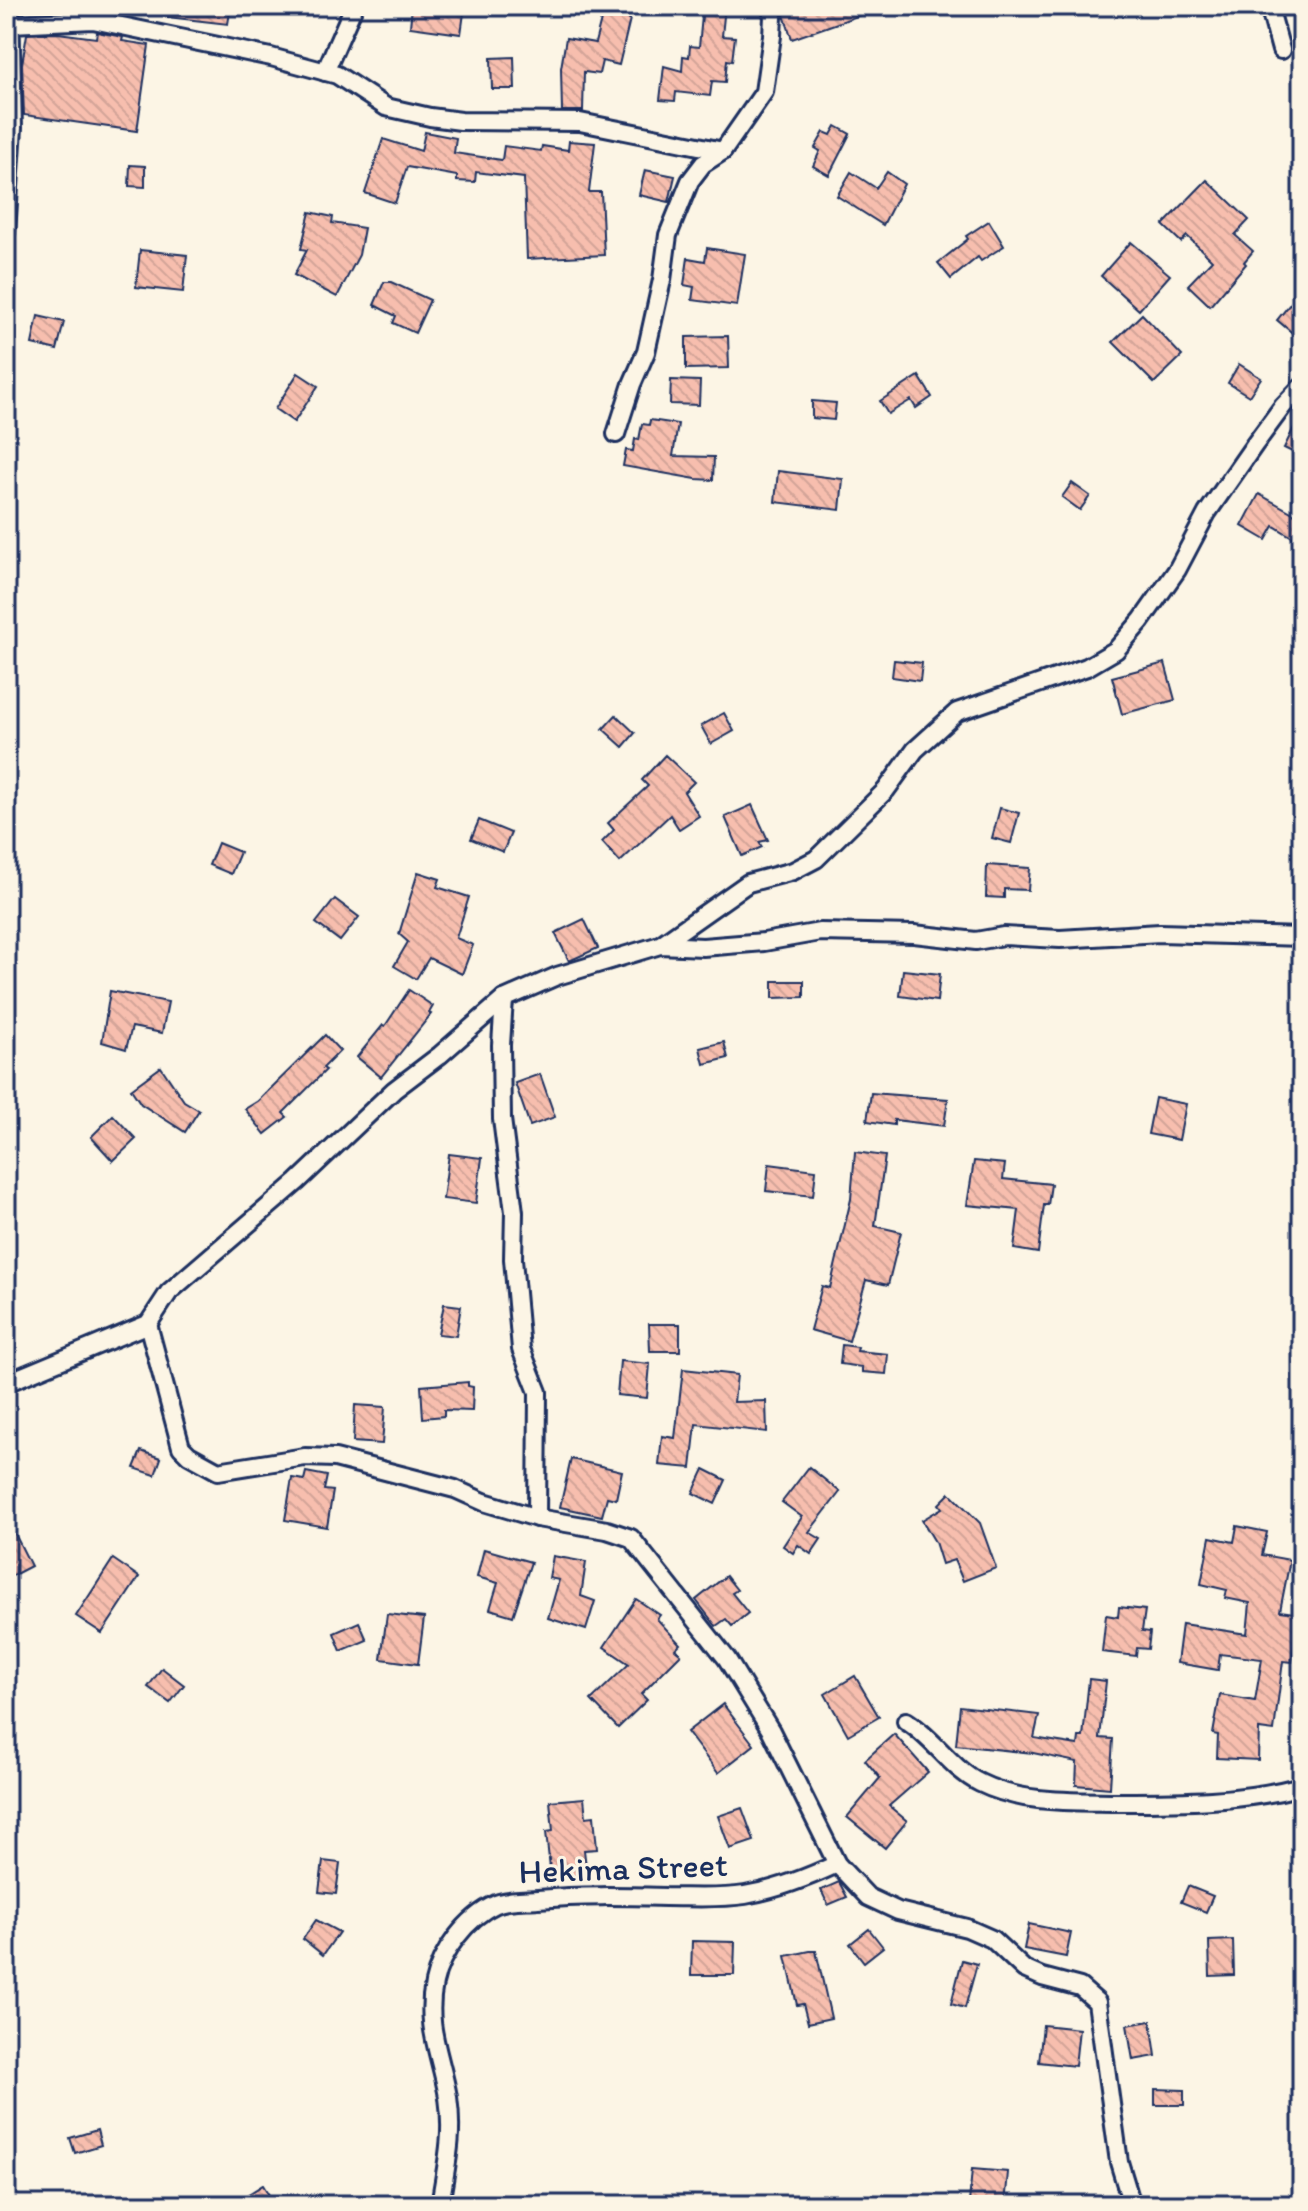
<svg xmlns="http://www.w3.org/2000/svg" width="1308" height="2211" viewBox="0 0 1308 2211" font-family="Itim,sans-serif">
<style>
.building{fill:url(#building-back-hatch);stroke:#1b2f5e;stroke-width:2}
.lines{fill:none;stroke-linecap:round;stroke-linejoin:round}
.street-casing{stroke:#1b2f5e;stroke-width:22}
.street{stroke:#fcf5e5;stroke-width:16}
.labels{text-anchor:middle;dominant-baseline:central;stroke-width:6;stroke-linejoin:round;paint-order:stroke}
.street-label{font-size:34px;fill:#1b2f5e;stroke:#fcf5e5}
</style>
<defs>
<pattern id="building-back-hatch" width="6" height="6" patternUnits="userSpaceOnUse" patternTransform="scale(2)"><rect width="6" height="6" fill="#f7beae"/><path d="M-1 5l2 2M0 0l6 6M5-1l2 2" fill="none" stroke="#d3a498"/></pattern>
</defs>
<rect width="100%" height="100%" fill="#fcf5e5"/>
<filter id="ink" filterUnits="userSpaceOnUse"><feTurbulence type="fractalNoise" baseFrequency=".0125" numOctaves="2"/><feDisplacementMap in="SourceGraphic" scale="16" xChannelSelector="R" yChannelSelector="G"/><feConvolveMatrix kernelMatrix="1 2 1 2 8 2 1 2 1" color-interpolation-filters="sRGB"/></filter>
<g filter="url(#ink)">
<g class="building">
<polygon points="169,6 231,6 228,24 168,17"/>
<polygon points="412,6 465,6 461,34 410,27"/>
<polygon points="703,6 725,6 722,36 735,37 732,61 727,60 725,82 712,81 710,96 676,92 675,101 660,100 664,66 682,71 683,56 689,57 690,46 699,47"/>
<polygon points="781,6 880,6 880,8 792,39"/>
<polygon points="603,12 630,19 619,65 602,61 599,74 584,72 583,111 562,111 561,68 566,38 595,43"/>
<polygon points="97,32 123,37 122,41 149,45 137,131 24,115 22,64 27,34 58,33 96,38"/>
<polygon points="514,57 515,89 492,89 491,58"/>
<polygon points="836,126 850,134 829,175 813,166 820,151 815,148 824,132 831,135"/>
<polygon points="425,132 456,138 454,153 502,160 504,146 541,151 542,146 568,150 569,141 595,143 589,192 601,192 604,255 527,259 524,178 476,172 475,182 457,181 457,176 407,167 395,203 365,193 383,139 421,151"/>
<polygon points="130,165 145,166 145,187 129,186"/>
<polygon points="645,170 675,176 669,202 639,195"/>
<polygon points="851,172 876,188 887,172 904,184 883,225 837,196"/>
<polygon points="1207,180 1249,220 1235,235 1253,251 1244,262 1246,264 1210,306 1188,285 1212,260 1187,236 1181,242 1163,225"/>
<polygon points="310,212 333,217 332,223 364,228 359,255 337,297 294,275 307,250 301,249"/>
<polygon points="989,221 1004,246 981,261 978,257 951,279 938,263 968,239 966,236"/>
<polygon points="1131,242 1170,275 1139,310 1101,276"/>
<polygon points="707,248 745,254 737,306 692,300 694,287 684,285 688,258 705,261"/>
<polygon points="140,250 187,255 183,292 136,287"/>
<polygon points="384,282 391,282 430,300 415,333 393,323 396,316 374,305"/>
<polygon points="1302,289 1302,341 1277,320"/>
<polygon points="1142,314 1182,356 1154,383 1113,342"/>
<polygon points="38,316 64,322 57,350 32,344"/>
<polygon points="728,336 729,368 686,369 686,337"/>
<polygon points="1239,364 1261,378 1249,396 1228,383"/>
<polygon points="298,373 318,386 294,422 275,409"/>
<polygon points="919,376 932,397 916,408 911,400 888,414 880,401"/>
<polygon points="671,380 700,381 699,405 670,404"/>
<polygon points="812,401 836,403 834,420 812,418"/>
<polygon points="1302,411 1302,457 1284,448"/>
<polygon points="650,420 678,424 673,456 714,457 713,480 696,479 623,466 626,450 633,451 635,439 639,440 642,424 649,425"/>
<polygon points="778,471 843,479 840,510 775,502"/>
<polygon points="1072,483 1090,496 1080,510 1062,497"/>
<polygon points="1259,494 1302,518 1302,543 1274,526 1266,540 1242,526"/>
<polygon points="894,660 922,663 920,681 892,677"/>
<polygon points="1165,663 1175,700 1122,714 1112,677"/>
<polygon points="724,713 734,731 711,744 701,726"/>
<polygon points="616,715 635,733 623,747 603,729"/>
<polygon points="665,755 694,782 684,792 699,816 679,829 670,815 620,862 602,842 614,830 608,823 648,786 642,780"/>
<polygon points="752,805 768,840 759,842 762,847 742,856 725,817"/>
<polygon points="1000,808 1019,813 1011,843 992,838"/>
<polygon points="479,820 511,833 503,852 471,839"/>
<polygon points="218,843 240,852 231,874 209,865"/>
<polygon points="987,865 1030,868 1028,890 1004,889 1004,898 986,897"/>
<polygon points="418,872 440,879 437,887 469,897 456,938 473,945 462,974 429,958 416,979 394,966 408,942 399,934"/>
<polygon points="335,899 359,917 340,941 316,923"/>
<polygon points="584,919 598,948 569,961 555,933"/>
<polygon points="903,970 940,974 937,1001 900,996"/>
<polygon points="773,981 804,981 804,997 773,998"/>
<polygon points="409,990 433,1006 429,1013 431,1014 381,1077 357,1057 383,1025 385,1026"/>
<polygon points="110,991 168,1002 162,1033 132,1027 126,1049 102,1042"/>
<polygon points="325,1035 340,1051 323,1068 326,1070 283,1113 287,1117 265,1134 245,1109 258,1101"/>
<polygon points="724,1042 728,1058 704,1064 700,1048"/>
<polygon points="161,1067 184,1101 199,1110 185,1132 141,1104 131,1089"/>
<polygon points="540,1074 555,1117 530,1126 515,1083"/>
<polygon points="871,1093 948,1099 944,1126 894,1120 894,1125 867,1121"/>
<polygon points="1155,1098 1186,1104 1179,1140 1148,1134"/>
<polygon points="113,1115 136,1139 113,1161 91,1137"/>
<polygon points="855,1152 885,1156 875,1226 901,1232 888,1285 866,1280 849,1341 810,1330 822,1286 830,1288 851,1199"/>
<polygon points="449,1154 482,1158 476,1203 443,1199"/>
<polygon points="974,1161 1005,1164 1003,1179 1051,1184 1048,1205 1044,1205 1038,1253 1014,1249 1019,1210 967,1205"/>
<polygon points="769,1164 816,1170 813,1196 766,1191"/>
<polygon points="444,1304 461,1306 456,1336 438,1334"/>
<polygon points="649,1324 680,1324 680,1351 650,1351"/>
<polygon points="842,1345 858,1347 857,1351 888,1354 886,1374 862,1372 862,1367 840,1364"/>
<polygon points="620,1361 650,1364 647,1398 617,1395"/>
<polygon points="683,1369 737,1375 734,1402 766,1401 767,1432 696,1424 691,1468 659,1465 662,1436 675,1438"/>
<polygon points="468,1382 468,1386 473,1387 472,1411 444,1410 444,1416 423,1418 421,1386"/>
<polygon points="355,1405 385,1407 382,1444 353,1442"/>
<polygon points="141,1451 161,1458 155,1475 134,1468"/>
<polygon points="571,1459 622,1471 616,1499 607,1497 602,1516 560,1507"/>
<polygon points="809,1467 840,1492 809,1532 821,1539 811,1554 798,1545 793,1553 783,1546 802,1517 782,1502"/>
<polygon points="704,1469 726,1480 715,1504 693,1493"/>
<polygon points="306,1472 327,1476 324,1490 333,1491 327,1527 285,1520 292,1478 304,1480"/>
<polygon points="950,1493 980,1523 996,1568 963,1581 954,1560 942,1564 935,1542 922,1520 942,1508 939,1504"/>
<polygon points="6,1516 31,1566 6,1579"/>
<polygon points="1237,1526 1267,1532 1262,1555 1290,1560 1280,1611 1302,1614 1302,1631 1296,1630 1292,1662 1283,1661 1274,1731 1259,1729 1258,1760 1217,1758 1218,1735 1213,1734 1220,1695 1255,1701 1262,1659 1220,1654 1218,1670 1177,1663 1182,1624 1247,1634 1250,1603 1225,1598 1227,1590 1201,1584 1210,1537 1234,1542"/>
<polygon points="484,1549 531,1562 513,1616 490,1609 498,1583 477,1577"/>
<polygon points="553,1556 586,1562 581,1596 595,1601 586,1630 548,1618 559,1580 549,1578"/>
<polygon points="113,1559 139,1577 102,1633 76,1616"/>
<polygon points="726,1576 737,1590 732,1593 748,1613 732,1626 726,1619 716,1626 696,1600"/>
<polygon points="636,1599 660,1615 657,1619 680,1644 675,1649 681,1654 641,1694 647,1700 618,1728 591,1700 629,1664 604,1647"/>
<polygon points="1119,1607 1145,1610 1142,1631 1150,1632 1148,1649 1137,1648 1136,1656 1102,1652 1106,1615 1118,1617"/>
<polygon points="387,1614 424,1618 418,1664 381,1659"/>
<polygon points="359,1622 367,1640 341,1651 334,1633"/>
<polygon points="162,1668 184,1685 170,1703 148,1687"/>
<polygon points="855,1676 879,1717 848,1735 825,1694"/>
<polygon points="1089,1679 1106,1681 1100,1738 1113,1739 1110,1788 1076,1785 1077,1762 1033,1753 956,1745 960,1706 1039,1715 1034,1738 1078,1745 1079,1737 1083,1737"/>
<polygon points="723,1704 754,1745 718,1773 687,1732"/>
<polygon points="894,1734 928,1772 889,1806 907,1821 885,1848 847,1817 880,1778 865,1760"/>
<polygon points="584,1798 586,1817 594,1816 597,1849 584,1850 587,1875 551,1878 546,1832 553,1831 550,1801"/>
<polygon points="742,1808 754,1841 730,1849 718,1816"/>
<polygon points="323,1861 340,1863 336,1894 319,1892"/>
<polygon points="839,1882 847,1897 828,1905 821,1890"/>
<polygon points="1188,1886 1213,1896 1206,1912 1181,1902"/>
<polygon points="316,1920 339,1932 323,1955 303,1939"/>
<polygon points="1029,1924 1071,1933 1066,1957 1024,1949"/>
<polygon points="869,1929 883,1947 864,1962 850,1944"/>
<polygon points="1233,1940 1234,1975 1210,1976 1209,1941"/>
<polygon points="692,1941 735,1942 734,1975 691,1975"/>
<polygon points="810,1951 816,1951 831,2018 808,2023 803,2004 797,2005 786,1956"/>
<polygon points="962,1960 977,1964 965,2008 951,2004"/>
<polygon points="1151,2021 1156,2056 1133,2060 1127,2025"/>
<polygon points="1043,2025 1079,2029 1075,2066 1039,2062"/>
<polygon points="1155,2089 1184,2090 1184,2105 1155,2105"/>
<polygon points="97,2130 101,2145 75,2153 70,2138"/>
<polygon points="972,2169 1008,2172 1005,2205 969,2203"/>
<polygon points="263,2185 275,2205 231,2205"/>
</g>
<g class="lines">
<defs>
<g id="street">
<polyline points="1269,6 1281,50"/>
<polyline points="11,24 93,20 271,57 337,75 386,107 430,117 461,121 580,122 723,151"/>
<polyline points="325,72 354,6"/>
<polyline points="6,232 13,128 10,6"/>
<polyline points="616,434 632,384 646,352 662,280 668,235 690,181 703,164 723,151 764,92 772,36 773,17 770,6"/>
<polyline points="660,945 748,883 793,871 816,859 886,790 915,750 957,712 1087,667 1116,650 1141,621 1177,570 1207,513 1255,444 1283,406 1302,386"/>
<polyline points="504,999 501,1045 502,1119 514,1212 513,1259 521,1349 538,1392 537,1518"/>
<polyline points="148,1324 181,1447 189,1455 218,1471 305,1457 335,1458 455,1489 484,1502 537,1518 607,1530 631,1538 727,1659 771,1731 837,1864 868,1897 898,1911 967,1928 992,1939 1024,1969 1042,1977 1080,1987 1097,2002 1119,2162 1132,2205"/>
<polyline points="6,1383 148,1324 169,1292 297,1182 394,1090 440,1055 504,999 557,976 660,945 703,947 764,942 820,932 914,934 976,941 1004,936 1060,939 1160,933 1302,937"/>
<path d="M906,1721C934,1738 950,1768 980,1783C1022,1804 1074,1801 1119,1802C1181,1802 1242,1802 1302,1786"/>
<path d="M440,2205C446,2165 454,2138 448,2097C441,2055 425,2027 434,1983C440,1953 467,1917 496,1904C508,1899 525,1900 538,1899C581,1895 623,1896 666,1897C692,1897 719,1899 745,1895C775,1890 809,1877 837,1864"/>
</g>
</defs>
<use href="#street" class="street-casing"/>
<use href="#street" class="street"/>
</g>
</g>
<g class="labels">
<g class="street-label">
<text transform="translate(623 1868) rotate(-2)">Hekima Street</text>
</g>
</g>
<rect width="1308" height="2211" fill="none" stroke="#fcf5e5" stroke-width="32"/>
<rect x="16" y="16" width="1276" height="2179" fill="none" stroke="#1b2f5e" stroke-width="3" filter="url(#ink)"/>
</svg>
